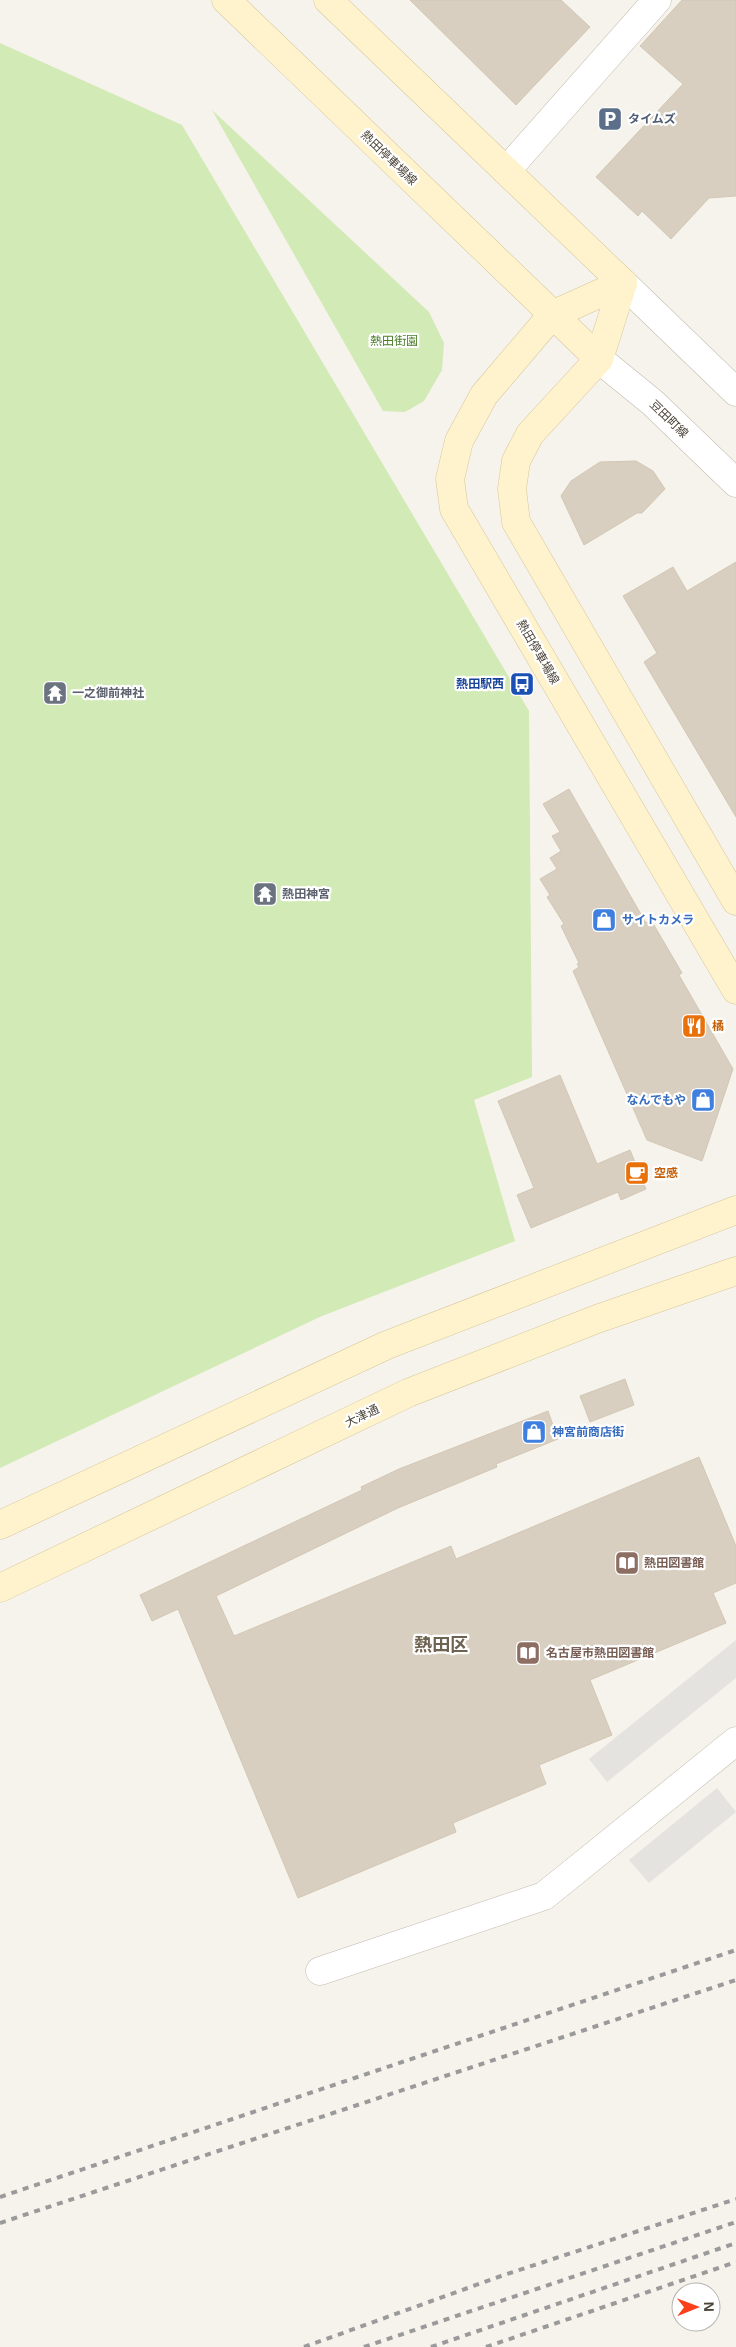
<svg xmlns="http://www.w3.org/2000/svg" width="736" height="2347" viewBox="0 0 736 2347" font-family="Arial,'Noto Sans JP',sans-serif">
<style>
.green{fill:#d2eab5}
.parking{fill:#e5e3e0}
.building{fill:#d8cfc1;stroke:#d3c7b4}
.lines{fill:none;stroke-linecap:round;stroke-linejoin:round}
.minor-casing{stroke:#c2bbae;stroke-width:29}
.tertiary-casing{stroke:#c2bbae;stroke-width:29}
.secondary-casing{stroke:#d6c79b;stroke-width:29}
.minor{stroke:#fff;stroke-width:28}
.tertiary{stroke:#fff;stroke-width:28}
.secondary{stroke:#fff3cd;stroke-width:28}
.rail{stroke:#9a9a9a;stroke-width:4;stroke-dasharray:6 6;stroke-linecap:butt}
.labels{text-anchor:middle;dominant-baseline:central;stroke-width:4.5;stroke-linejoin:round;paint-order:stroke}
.service-label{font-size:12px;font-weight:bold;fill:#4e5e75;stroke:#fff;text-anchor:start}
.street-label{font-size:12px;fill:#4b4439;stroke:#fff}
.park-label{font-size:12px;fill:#4a7f2a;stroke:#fff}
.transit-label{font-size:12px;font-weight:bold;fill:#164399;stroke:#fff;text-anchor:end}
.worship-label{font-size:12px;font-weight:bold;fill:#5b616d;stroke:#fff;text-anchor:start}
.shop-label{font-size:12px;font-weight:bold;fill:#366cbe;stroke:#fff;text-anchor:start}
.food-label{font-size:12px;font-weight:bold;fill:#c56008;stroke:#fff;text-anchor:start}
.education-label{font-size:12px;font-weight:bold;fill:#785e54;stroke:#fff;text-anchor:start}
.district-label{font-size:18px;font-weight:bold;fill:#6e6250;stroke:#fff}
</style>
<rect width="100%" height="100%" fill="#f6f3ec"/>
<g class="green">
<polygon points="0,43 182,125 529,711 532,1077 474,1100 515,1241 322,1316 0,1468"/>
<polygon points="212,110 429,312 444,343 442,370 424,401 405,412 383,411"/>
</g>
<g class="parking">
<polygon points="736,1640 736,1678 607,1782 589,1759"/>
<polygon points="717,1788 736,1812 649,1883 629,1860"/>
</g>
<g class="building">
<polygon points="410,0 561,0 590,27 516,105"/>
<polygon points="682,0 736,0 736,196 709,198 671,239 642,211 638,216 596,177 683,84 640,46"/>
<polygon points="636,461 653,471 665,489 642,513 637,513 584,545 561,496 571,481 600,462"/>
<polygon points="736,562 736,817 644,662 657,653 623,596 673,567 687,591"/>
<polygon points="569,789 646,923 651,920 682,973 679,975 733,1069 702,1161 647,1140 573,971 579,967 577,964 579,963 561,926 564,924 547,897 550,895 540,879 557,869 550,858 561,851 552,836 560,832 543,804"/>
<polygon points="560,1075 597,1164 630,1150 646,1189 621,1200 618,1192 531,1228 517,1195 534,1188 498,1101"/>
<polygon points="625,1379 634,1405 590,1422 580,1396"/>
<polygon points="548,1411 558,1439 496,1464 497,1467 398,1508 216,1596 234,1636 451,1546 456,1559 699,1457 736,1546 736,1583 713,1593 726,1623 590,1680 612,1735 539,1765 546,1784 453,1823 456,1832 298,1898 178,1609 152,1621 140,1595 362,1490 361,1487 399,1469"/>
</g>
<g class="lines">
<defs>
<polyline id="minor" points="506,171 657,0"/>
<g id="tertiary">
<polyline points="623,283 736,392"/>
<polyline points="599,359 653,403 736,483"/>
<polyline points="320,1971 544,1896 736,1741"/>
</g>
<g id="secondary">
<polyline points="226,0 599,359"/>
<polyline points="328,0 623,283"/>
<polyline points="623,283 552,315 484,395 459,441 450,479 454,509 736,990"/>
<polyline points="623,283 599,359 530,434 516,461 512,489 516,522 736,901"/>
<polyline points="0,1525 387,1345 736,1210"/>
<polyline points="0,1588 408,1393 597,1319 736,1271"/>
</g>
</defs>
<use href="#minor" class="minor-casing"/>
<use href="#tertiary" class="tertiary-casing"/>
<use href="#secondary" class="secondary-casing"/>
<use href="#minor" class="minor"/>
<use href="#tertiary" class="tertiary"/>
<use href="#secondary" class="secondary"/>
<g class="rail">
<polyline points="0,2197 736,1950"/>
<polyline points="0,2223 736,1980"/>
<polyline points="304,2347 501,2276 736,2199"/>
<polyline points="364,2347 736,2222"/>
<polyline points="431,2347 736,2243"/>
<polyline points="486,2347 736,2262"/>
</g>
</g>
<defs>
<symbol id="parking-square" viewBox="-11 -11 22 22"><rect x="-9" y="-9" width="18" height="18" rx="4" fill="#5c6f8a" stroke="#fff"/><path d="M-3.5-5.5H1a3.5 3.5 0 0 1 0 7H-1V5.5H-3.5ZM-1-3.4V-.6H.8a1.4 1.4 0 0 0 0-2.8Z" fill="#fff"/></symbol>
<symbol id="bus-square" viewBox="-11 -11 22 22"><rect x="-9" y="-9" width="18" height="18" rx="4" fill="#1a4fb4" stroke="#fff"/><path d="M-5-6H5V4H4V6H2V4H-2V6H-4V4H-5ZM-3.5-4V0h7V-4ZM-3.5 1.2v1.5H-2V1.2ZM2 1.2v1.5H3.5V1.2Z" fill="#fff"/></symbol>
<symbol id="temple-square" viewBox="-11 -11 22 22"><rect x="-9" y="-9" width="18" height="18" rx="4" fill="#6b7280" stroke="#fff"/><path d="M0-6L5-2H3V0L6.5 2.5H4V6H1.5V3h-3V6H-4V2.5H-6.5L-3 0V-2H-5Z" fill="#fff"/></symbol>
<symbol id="shop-square" viewBox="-11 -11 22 22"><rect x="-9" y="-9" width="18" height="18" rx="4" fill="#3f7fe0" stroke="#fff"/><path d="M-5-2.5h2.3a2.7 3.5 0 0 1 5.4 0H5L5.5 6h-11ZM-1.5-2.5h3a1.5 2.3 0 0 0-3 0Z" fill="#fff"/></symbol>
<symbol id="restaurant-square" viewBox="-11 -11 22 22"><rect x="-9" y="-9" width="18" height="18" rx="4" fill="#e8710a" stroke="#fff"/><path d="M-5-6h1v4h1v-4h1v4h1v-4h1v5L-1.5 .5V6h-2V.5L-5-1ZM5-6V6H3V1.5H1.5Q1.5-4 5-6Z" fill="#fff"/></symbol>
<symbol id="cafe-square" viewBox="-11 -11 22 22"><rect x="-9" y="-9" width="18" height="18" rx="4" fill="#e8710a" stroke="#fff"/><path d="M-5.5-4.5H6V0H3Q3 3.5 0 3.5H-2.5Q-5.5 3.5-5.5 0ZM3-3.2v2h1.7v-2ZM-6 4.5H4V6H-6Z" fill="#fff"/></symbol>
<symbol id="library-square" viewBox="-11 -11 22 22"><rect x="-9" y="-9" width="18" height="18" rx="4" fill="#8d6e63" stroke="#fff"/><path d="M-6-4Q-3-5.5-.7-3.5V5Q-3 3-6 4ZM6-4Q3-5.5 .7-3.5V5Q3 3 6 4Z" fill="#fff"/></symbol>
</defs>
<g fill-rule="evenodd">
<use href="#parking-square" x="596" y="105" width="28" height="28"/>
<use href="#bus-square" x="508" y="670" width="28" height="28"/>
<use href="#temple-square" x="41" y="679" width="28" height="28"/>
<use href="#temple-square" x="251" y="880" width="28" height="28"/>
<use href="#shop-square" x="590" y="906" width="28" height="28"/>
<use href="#restaurant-square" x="680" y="1012" width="28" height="28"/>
<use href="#shop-square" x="689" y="1086" width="28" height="28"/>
<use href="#cafe-square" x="623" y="1159" width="28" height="28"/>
<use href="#shop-square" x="520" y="1418" width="28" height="28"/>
<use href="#library-square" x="613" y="1549" width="28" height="28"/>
<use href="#library-square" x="514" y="1639" width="28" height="28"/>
</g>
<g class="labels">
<g class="service-label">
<text x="628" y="119">タイムズ</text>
</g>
<g class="street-label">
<text transform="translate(389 158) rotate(44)">熱田停車場線</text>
<text transform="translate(669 419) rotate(44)">豆田町線</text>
<text transform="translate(538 652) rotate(60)">熱田停車場線</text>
<text transform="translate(362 1416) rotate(-26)">大津通</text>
</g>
<g class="park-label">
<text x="394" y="341">熱田街園</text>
</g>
<g class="transit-label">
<text x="504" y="684">熱田駅西</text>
</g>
<g class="worship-label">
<text x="72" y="693">一之御前神社</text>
<text x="282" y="894">熱田神宮</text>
</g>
<g class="shop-label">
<text x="622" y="920">サイトカメラ</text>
<text x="686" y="1100" text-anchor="end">なんでもや</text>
<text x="552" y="1432">神宮前商店街</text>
</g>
<g class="food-label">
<text x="712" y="1026">橘</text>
<text x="654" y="1173">空感</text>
</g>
<g class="education-label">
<text x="644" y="1563">熱田図書館</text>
<text x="546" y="1653">名古屋市熱田図書館</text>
</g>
<g class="district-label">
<text x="441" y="1645">熱田区</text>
</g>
</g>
<g transform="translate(696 2307) rotate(89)"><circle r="24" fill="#ffffff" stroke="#b7b4b0"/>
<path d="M0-4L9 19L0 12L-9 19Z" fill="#fc3f1d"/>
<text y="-8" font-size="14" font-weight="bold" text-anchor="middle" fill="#4b4439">N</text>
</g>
</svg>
